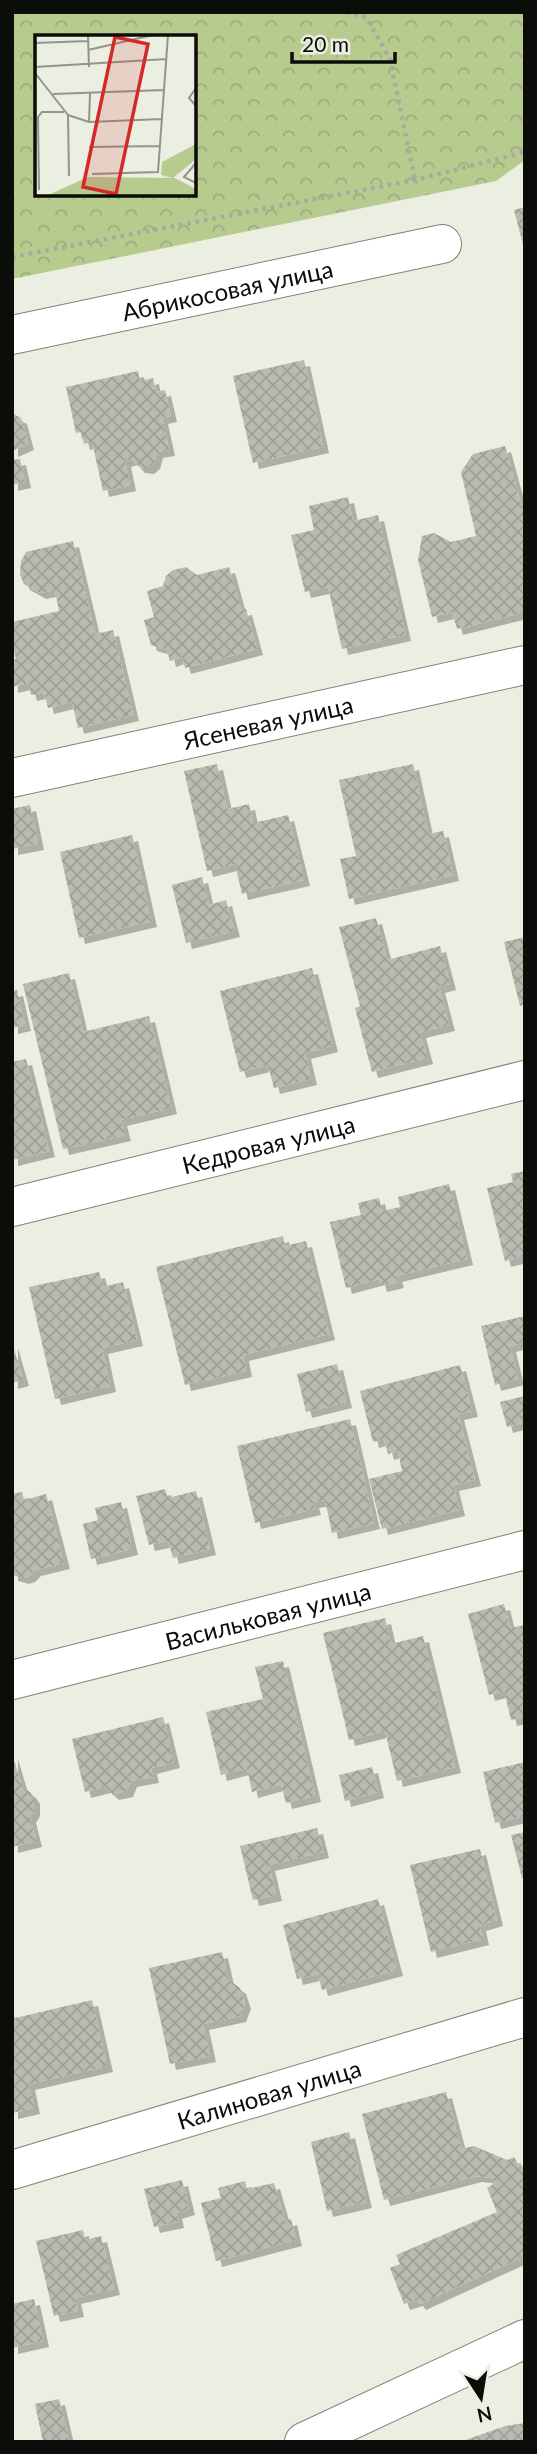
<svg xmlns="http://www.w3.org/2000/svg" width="537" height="2454" viewBox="0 0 537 2454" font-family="Lato,sans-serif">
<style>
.forest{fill:url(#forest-crowns);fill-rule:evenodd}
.building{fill:url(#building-cross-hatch);filter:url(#shadow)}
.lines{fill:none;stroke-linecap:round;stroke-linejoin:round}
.minor-casing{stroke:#808478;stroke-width:40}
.path{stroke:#a6aaa0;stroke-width:4.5;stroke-dasharray:3.5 5;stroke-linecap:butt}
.minor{stroke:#fff;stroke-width:38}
.labels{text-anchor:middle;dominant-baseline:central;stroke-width:5;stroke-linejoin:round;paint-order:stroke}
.street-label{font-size:24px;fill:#0b0d09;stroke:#eaefe2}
.inset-road{fill:none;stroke:#91958b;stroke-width:2}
.view{fill:#d62828;fill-opacity:0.15;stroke:#d62828;stroke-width:3.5}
.inset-edge{fill:none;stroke:#0b0d09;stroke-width:3.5}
</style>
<defs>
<pattern id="forest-crowns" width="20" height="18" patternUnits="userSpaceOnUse" patternTransform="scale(1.75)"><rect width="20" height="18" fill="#b7cb8f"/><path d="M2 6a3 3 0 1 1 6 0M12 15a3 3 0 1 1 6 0" fill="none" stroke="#9cad7a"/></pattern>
<pattern id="building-cross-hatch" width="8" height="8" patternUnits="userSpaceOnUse" patternTransform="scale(1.75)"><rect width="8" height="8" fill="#b8bcb0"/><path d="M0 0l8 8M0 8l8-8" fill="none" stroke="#9da096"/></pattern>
<filter id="shadow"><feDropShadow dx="6" dy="6" stdDeviation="0" flood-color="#0004"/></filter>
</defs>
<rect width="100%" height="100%" fill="#eaefe2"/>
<path class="forest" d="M12,12H525V160L496,181L12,279ZM37,37H194V194H37Z"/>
<g class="building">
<polygon points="525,207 525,248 524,248 514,210"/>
<polygon points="304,360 323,447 253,463 233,376"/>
<polygon points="138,371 140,381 153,378 156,392 165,390 171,416 162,418 169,450 157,452 154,463 148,468 139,467 132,459 125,461 130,485 103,491 92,442 84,444 81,432 76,433 66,387"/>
<polygon points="12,413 21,418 28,444 12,451"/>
<polygon points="505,446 525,519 525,609 521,613 457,629 452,612 432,617 418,560 422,536 434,533 451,542 476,536 461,472 473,454"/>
<polygon points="20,459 25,482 12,485 12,460"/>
<polygon points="348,497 353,521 378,515 405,635 342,649 328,587 305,592 291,535 314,530 309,506"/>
<polygon points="73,541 95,634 113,630 133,715 78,728 72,702 48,708 44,692 31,695 28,683 12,687 12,660 16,659 12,644 12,622 59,611 55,590 40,593 24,584 20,575 21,561 26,552"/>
<polygon points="186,567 197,575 229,567 241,610 246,609 257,649 185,668 182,657 170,661 167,650 151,645 144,620 154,617 147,591 163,586 166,576 173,570"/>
<polygon points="217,764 227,809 249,804 253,823 288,815 304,880 242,894 235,864 207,871 184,771"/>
<polygon points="413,764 428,834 443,831 453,875 349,899 340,859 356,856 339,780"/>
<polygon points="30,805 38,844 12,849 12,809"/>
<polygon points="132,835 151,921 79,938 60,852"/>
<polygon points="202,877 209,905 226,900 234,931 186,943 172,885"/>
<polygon points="376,918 387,960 440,946 450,984 439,987 449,1025 420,1032 427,1058 372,1072 355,1008 360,1006 339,927"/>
<polygon points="525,937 525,1004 520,1006 504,942"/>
<polygon points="312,968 332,1046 305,1053 311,1079 274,1088 268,1065 240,1072 220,991"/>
<polygon points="69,973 83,1032 149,1016 171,1108 121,1120 125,1135 63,1149 23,984"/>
<polygon points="17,990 25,1025 12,1028 12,991"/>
<polygon points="26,1059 49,1151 12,1160 12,1062"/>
<polygon points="525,1171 525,1256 505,1261 487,1188 513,1182 511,1174"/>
<polygon points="449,1184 467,1259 396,1276 398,1282 381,1286 379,1279 346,1288 330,1222 361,1215 358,1203 379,1198 382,1211 400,1207 398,1197"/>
<polygon points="283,1236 285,1246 306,1241 329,1334 243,1355 246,1371 185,1385 156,1267"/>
<polygon points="99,1272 103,1287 123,1282 137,1340 102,1348 110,1386 55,1399 29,1287"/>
<polygon points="525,1316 525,1342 510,1346 518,1379 495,1385 481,1326"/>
<polygon points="12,1342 23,1380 12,1383"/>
<polygon points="337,1364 346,1402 306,1412 297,1374"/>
<polygon points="460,1365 472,1411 458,1414 475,1480 453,1485 459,1510 382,1529 369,1479 402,1471 398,1451 388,1454 384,1439 373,1442 360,1391"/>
<polygon points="525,1396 525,1422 507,1427 500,1402"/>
<polygon points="350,1419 374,1523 332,1533 325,1500 313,1502 315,1509 255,1523 237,1446"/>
<polygon points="165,1489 168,1498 196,1491 210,1549 173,1558 168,1541 149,1545 136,1496"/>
<polygon points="22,1492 24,1500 46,1494 64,1563 35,1570 29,1576 23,1578 12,1575 12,1494"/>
<polygon points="121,1502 132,1549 91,1559 83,1524 98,1520 95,1508"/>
<polygon points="504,1604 510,1628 525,1625 525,1717 511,1720 504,1691 489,1695 468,1614"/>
<polygon points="385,1618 391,1644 423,1636 455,1767 397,1781 385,1731 349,1740 323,1633"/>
<polygon points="283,1661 315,1796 286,1803 281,1784 252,1792 247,1768 221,1775 206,1712 263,1699 255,1667"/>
<polygon points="163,1717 174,1762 151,1768 153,1777 131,1781 127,1791 113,1794 105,1787 85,1792 72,1739"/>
<polygon points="12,1753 22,1787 30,1792 34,1798 34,1810 30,1817 36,1841 12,1847"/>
<polygon points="525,1762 525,1816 495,1823 483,1772"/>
<polygon points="372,1767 378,1792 345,1801 339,1775"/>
<polygon points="317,1828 323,1852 269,1865 276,1895 253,1900 240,1846"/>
<polygon points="525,1832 525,1877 522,1878 511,1835"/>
<polygon points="480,1849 497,1920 480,1925 483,1939 431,1952 410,1865"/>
<polygon points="378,1899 397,1970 322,1990 318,1974 297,1979 283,1925"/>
<polygon points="222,1952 228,1979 240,1988 245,2003 240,2016 203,2024 210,2056 170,2064 149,1968"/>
<polygon points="92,2000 107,2066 29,2084 34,2108 12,2113 12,2013 15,2018"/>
<polygon points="446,2092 461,2149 474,2146 507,2160 514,2157 525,2174 525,2256 420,2304 417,2300 404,2304 390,2268 400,2264 396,2255 497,2212 487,2188 493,2184 492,2178 476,2176 384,2200 362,2114"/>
<polygon points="349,2132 366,2202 327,2211 311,2142"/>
<polygon points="182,2180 189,2209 176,2213 178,2222 154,2227 144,2189"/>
<polygon points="245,2181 247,2189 274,2183 285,2221 291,2219 296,2240 216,2261 201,2203 221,2198 218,2188"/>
<polygon points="83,2230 85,2240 101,2236 114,2289 75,2298 78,2311 54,2316 36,2241"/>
<polygon points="34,2299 43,2341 12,2348 12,2304"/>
<polygon points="59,2399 69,2442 43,2442 35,2404"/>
<polygon points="525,2423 525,2442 460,2442 505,2426"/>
</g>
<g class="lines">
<defs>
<g id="minor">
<path id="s1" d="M12,335L442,244"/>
<path id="s2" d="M12,778L525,665"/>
<path id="s3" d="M12,1207L525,1080"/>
<path id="s4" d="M12,1680L525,1550"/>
<path id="s5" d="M12,2170L525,2017"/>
<polyline points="304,2442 525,2339"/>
</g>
</defs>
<use href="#minor" class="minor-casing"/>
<g class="path">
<polyline points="346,12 366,17 390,59 415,180"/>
<polyline points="12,257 415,180 525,152"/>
</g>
<use href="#minor" class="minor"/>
</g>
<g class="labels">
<g class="street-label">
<text stroke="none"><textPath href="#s1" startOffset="220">Абрикосовая улица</textPath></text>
<text stroke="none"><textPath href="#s2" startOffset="262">Ясеневая улица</textPath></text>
<text stroke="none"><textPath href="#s3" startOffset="264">Кедровая улица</textPath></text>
<text stroke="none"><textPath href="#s4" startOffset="264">Васильковая улица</textPath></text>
<text stroke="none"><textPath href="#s5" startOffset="268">Калиновая улица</textPath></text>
</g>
</g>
<g transform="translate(35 35)">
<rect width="161" height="161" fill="#eaefe2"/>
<path d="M161,109V124L138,143L126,140L127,127Z" fill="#b7cb8f"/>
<path d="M53,142L140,143L161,154V161H11Z" fill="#b7cb8f"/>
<path class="inset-road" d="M53,0L54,32M0,8L53,6M53,15L118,0M0,32L132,24M0,38L33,80L34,141M161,53L154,63L161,71M18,59L129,55M33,80L54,87L127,84M54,87L55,58M54,112L125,111M161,128L149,142L161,148M57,139L123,137L133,0M4,155L3,82L7,77H29"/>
<path class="view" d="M80,2L113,9L81,159L48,152Z"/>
<rect width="161" height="161" class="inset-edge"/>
</g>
<rect width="537" height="2454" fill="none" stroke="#0b0d09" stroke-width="28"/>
<g transform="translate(481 2398) rotate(168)" stroke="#eaefe2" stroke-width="5" paint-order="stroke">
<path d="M0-5L12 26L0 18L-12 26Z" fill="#0b0d09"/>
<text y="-10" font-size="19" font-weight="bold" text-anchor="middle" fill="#0b0d09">N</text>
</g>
<path d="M292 52v10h103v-10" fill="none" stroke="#0b0d09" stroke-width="3.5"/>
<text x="302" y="52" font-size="21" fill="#0b0d09" stroke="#eaefe2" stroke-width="5" paint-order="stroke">20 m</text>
</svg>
